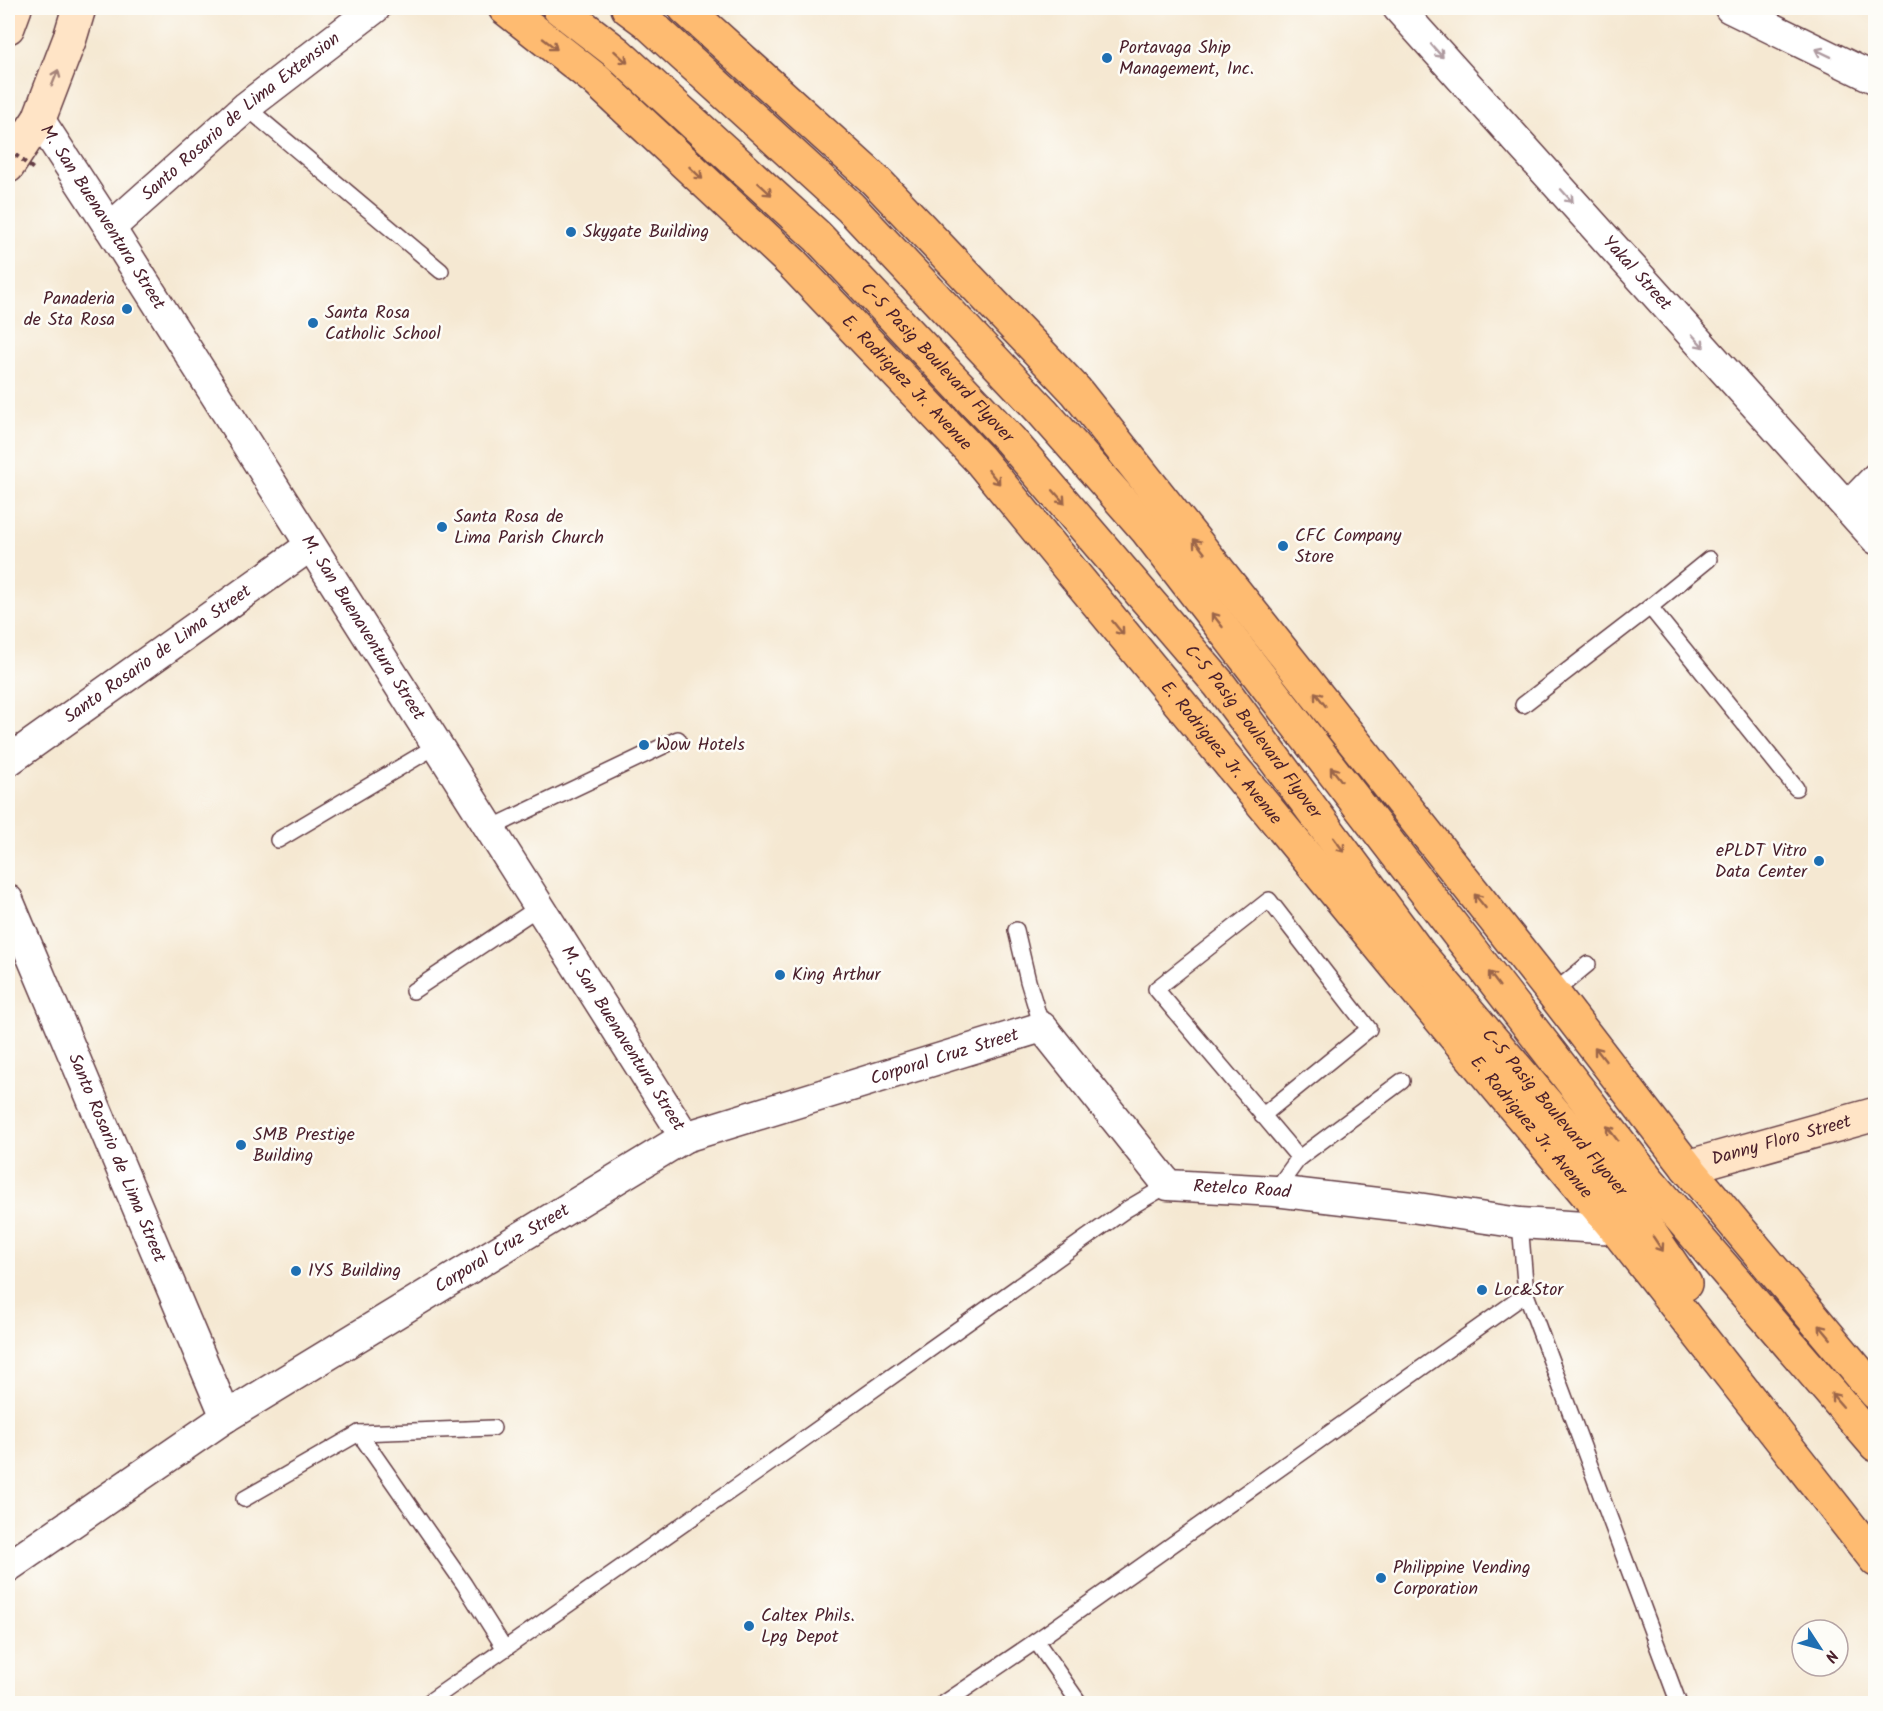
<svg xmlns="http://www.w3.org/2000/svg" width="1883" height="1711" viewBox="0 0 1883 1711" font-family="Kalam,sans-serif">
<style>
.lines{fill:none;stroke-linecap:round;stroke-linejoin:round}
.service-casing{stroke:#643d44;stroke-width:18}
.minor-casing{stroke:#643d44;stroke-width:33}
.secondary-casing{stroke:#643d44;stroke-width:36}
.primary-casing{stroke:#643d44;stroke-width:36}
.service{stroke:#fff;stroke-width:15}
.minor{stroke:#fff;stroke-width:30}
.secondary{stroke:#ffe4c6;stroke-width:33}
.primary{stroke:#febb71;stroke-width:33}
.path-bridge{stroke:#643d44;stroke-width:4;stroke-dasharray:4.5 4.5;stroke-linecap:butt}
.oneway{stroke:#9b654a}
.oneway2{stroke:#ae9aa0}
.oneway3{stroke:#a48278}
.poi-dot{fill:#1f6fb2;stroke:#fdfcf7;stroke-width:2}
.labels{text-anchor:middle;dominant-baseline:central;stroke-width:5;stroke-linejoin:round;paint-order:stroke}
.poi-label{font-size:18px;fill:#4a1f2b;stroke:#fdfcf7;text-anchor:start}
.street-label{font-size:18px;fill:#4a1f2b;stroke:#fdfcf7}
</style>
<rect width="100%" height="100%" fill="#fdfcf7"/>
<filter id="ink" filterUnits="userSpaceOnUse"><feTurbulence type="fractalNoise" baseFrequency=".0167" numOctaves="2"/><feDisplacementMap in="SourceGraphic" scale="12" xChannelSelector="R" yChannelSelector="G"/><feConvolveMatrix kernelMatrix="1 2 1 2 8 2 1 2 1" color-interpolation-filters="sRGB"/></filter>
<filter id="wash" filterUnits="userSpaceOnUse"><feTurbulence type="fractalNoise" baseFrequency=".008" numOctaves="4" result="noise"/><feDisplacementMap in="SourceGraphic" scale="24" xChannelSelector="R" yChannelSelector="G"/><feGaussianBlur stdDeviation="1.35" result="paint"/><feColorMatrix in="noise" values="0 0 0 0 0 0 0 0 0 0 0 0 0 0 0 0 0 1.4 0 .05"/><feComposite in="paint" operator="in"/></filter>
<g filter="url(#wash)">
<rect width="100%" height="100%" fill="#f5e8d2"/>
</g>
<g filter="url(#ink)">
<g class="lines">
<defs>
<g id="service">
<polyline points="246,107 441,271"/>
<polyline points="1650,607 1709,559"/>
<polyline points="1523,705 1650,607 1796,788"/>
<polyline points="489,829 678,739"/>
<polyline points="278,840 436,746"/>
<polyline points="1016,930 1028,981 1042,1027"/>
<polyline points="413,991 539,907"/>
<polyline points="1553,993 1588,964"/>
<polyline points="1262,1116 1369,1029 1269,900 1156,989 1299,1158"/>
<polyline points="1275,1191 1299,1158 1402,1081"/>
<polyline points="1520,1223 1526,1294 1679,1704"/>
<polyline points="493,1428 359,1433 464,1584 505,1649"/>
<polyline points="244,1499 359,1433"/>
<polyline points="1036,1641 1080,1704"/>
<polyline points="426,1704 756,1473 1127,1209 1168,1185"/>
<polyline points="943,1704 1036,1641 1526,1294"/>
</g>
<g id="minor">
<path id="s1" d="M1398,8L1876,539"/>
<polyline points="1730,8 1876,79"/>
<path id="s2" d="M39,119L110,228L685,1137"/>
<path id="s3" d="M110,228L246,107L375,8"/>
<polyline points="1848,507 1876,478"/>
<path id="s4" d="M8,761L310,546"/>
<path id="s5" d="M8,900L226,1417"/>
<path id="s6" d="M8,1567L226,1417L685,1137L1042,1027L1168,1185L1275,1191L1411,1207L1520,1223L1616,1229"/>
</g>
<g id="secondary">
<polyline points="8,27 15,8"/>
<polyline points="8,166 39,119 70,38 79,8"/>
<path id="s7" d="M1687,1167L1876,1114"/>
</g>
<g id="primary">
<path id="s8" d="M505,8L595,79L791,262L980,460L1397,967L1616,1229L1876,1560"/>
<path id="s9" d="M559,8L617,53L817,236L1010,440L1219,684L1420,955L1625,1196L1685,1284"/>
<polyline points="628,8 647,22 850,207 1042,411 1146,529 1648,1180 1876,1445"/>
<polyline points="685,8 876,181 1076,391 1553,993 1687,1167 1876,1393"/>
</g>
</defs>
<use href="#service" class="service-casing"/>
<use href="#minor" class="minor-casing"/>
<use href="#secondary" class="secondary-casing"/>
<use href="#primary" class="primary-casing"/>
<use href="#service" class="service"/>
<use href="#minor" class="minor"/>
<use href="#secondary" class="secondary"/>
<use href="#primary" class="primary"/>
<polyline class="path-bridge" points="8,149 36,171"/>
</g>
<defs><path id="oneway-shaft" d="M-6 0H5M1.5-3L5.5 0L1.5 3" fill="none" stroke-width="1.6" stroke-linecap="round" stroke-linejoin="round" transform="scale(1.5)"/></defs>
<g class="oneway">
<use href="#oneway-shaft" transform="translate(550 44) rotate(38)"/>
<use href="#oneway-shaft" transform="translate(621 57) rotate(42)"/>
<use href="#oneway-shaft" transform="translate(696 173) rotate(43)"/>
<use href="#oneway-shaft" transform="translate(765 189) rotate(42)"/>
<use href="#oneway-shaft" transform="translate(994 477) rotate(51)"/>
<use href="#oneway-shaft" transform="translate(1059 497) rotate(49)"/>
<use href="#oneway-shaft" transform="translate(1199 546) rotate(-128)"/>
<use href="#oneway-shaft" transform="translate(1217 620) rotate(-128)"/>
<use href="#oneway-shaft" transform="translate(1118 628) rotate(51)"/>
<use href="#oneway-shaft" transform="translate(1320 699) rotate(-128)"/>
<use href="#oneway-shaft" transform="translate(1336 774) rotate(-128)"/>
<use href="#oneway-shaft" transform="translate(1339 845) rotate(53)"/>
<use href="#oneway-shaft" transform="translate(1480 901) rotate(-129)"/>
<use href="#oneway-shaft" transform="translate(1494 979) rotate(-127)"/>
<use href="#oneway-shaft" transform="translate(1600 1054) rotate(-128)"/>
<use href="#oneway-shaft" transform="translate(1612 1133) rotate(-127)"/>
<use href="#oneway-shaft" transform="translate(1658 1244) rotate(56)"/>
<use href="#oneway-shaft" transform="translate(1825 1332) rotate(-130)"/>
<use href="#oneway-shaft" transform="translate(1837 1400) rotate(-131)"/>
</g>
<g class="oneway2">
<use href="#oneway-shaft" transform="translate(1437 51) rotate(48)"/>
<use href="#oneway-shaft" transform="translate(1823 53) rotate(-154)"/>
<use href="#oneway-shaft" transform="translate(1567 196) rotate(48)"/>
<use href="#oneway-shaft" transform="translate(1698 341) rotate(48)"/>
</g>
<use class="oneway3" href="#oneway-shaft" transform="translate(55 78) rotate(-68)"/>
</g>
<g class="poi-dot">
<circle cx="1107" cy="58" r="6"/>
<circle cx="571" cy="232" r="6"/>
<circle cx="127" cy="309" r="6"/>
<circle cx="313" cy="323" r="6"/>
<circle cx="442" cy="527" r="6"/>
<circle cx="1283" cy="546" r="6"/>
<circle cx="644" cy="745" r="6"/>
<circle cx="1819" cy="861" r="6"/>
<circle cx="780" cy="975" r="6"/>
<circle cx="241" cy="1145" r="6"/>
<circle cx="296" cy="1271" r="6"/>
<circle cx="1482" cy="1290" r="6"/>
<circle cx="1381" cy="1578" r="6"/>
<circle cx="749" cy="1626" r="6"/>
</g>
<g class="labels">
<g class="poi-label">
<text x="1119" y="48">Portavaga Ship<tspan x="1119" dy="21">Management, Inc.</tspan></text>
<text x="583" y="232">Skygate Building</text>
<text x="115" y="299" text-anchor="end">Panaderia<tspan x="115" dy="21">de Sta Rosa</tspan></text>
<text x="325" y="313">Santa Rosa<tspan x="325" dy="21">Catholic School</tspan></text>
<text x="454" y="517">Santa Rosa de<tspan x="454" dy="21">Lima Parish Church</tspan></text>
<text x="1295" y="536">CFC Company<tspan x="1295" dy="21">Store</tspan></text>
<text x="656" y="745">Wow Hotels</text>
<text x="1807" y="851" text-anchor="end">ePLDT Vitro<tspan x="1807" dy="21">Data Center</tspan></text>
<text x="792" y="975">King Arthur</text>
<text x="253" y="1135">SMB Prestige<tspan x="253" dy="21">Building</tspan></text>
<text x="308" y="1271">IYS Building</text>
<text x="1494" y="1290">Loc&amp;Stor</text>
<text x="1393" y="1568">Philippine Vending<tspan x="1393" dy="21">Corporation</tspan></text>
<text x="761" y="1616">Caltex Phils.<tspan x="761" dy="21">Lpg Depot</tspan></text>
</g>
<g class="street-label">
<text stroke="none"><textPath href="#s3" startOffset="172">Santo Rosario de Lima Extension</textPath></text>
<text stroke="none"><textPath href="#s2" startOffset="117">M. San Buenaventura Street</textPath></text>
<text stroke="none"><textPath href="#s1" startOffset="357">Yakal Street</textPath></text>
<text stroke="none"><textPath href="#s9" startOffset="519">C-5 Pasig Boulevard Flyover</textPath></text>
<text stroke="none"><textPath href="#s8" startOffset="550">E. Rodriguez Jr. Avenue</textPath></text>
<text stroke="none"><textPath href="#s2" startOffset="603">M. San Buenaventura Street</textPath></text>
<text stroke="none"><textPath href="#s4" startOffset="184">Santo Rosario de Lima Street</textPath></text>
<text stroke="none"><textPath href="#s9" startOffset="1005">C-5 Pasig Boulevard Flyover</textPath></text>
<text stroke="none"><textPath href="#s8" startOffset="1036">E. Rodriguez Jr. Avenue</textPath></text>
<text stroke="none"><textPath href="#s2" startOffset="1089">M. San Buenaventura Street</textPath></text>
<text stroke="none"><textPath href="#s6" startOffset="1074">Corporal Cruz Street</textPath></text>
<text stroke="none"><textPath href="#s9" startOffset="1491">C-5 Pasig Boulevard Flyover</textPath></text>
<text stroke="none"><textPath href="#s8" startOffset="1522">E. Rodriguez Jr. Avenue</textPath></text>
<text stroke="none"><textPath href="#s7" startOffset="98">Danny Floro Street</textPath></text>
<text stroke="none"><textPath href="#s5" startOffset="280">Santo Rosario de Lima Street</textPath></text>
<text stroke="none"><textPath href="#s6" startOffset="1452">Retelco Road</textPath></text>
<text stroke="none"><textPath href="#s6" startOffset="588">Corporal Cruz Street</textPath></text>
</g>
</g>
<rect width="1883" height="1711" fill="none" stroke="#fdfcf7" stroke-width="30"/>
<g transform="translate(1820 1648) rotate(126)"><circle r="28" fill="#fdfcf7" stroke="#b5a4a5" stroke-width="1.5"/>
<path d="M0-4.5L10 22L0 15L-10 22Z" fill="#1f6fb2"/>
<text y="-9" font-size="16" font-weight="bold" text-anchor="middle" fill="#4a1f2b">N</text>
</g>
</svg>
